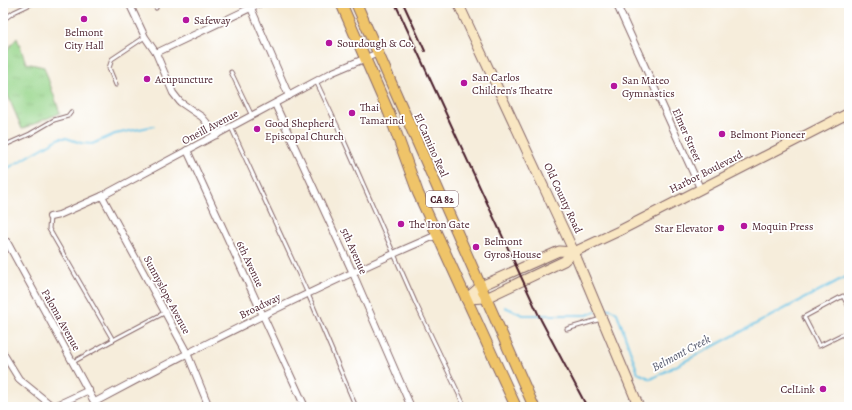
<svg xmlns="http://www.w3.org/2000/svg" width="852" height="410" viewBox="0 0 852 410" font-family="Alegreya,serif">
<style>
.park{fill:url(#park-tufts);stroke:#707a5a}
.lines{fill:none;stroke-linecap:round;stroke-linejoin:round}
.stream{stroke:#6ac5e7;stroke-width:2}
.service-casing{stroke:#866769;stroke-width:5}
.minor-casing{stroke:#866769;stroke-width:8}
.secondary-casing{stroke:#866769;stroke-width:11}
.primary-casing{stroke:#866769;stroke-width:12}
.service{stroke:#fff;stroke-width:3}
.minor{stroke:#fff;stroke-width:6}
.secondary{stroke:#f9e7c3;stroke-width:9}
.primary{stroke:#efc469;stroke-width:10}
.rail{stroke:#4a1f2b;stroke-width:2}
.poi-dot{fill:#b5179e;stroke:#fff;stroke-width:1.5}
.labels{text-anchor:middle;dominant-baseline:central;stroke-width:3.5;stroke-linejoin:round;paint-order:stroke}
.shield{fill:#fff;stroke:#80626b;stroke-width:1}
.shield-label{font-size:10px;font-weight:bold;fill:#4a1f2b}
.poi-label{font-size:11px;fill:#4a1f2b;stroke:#fff;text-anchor:start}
.street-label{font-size:11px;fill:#4a1f2b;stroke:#fff}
.water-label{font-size:12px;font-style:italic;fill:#55596d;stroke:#fff}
</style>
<defs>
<pattern id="park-tufts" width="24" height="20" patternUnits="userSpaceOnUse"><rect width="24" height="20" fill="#96d58a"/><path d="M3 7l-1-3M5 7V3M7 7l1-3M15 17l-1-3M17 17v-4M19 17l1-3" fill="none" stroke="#83b677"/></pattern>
</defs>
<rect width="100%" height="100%" fill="#fff"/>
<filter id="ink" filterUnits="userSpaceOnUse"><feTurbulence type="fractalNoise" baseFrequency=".025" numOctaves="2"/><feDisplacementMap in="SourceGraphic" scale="8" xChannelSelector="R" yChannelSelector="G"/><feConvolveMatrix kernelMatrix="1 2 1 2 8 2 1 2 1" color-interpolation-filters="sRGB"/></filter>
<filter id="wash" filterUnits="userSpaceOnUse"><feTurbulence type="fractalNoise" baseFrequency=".012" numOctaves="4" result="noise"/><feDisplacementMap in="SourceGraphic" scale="16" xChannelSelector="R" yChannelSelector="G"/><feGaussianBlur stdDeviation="0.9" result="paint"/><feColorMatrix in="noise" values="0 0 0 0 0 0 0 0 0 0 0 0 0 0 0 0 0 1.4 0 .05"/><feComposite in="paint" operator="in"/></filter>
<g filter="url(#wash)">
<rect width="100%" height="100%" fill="#f6eddb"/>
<polygon class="park" points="17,38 26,63 44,67 60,113 22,129 3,84 3,55"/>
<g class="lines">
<g class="stream">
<polyline points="3,171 60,138 66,138 81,143 92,144 115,134 154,126"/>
<polyline points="505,307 523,315 587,315 596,311"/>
<polyline points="602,309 611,309 617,313 638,373 651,379 849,275"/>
</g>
</g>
</g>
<g filter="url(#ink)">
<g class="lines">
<defs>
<g id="service">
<polyline points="153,3 156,8"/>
<polyline points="3,20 14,12 33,3"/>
<polyline points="231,72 252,116"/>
<polyline points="316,81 342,136 416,304 465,407"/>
<polyline points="116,85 109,68 112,59 145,37"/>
<polyline points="231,127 308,294 356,407"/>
<polyline points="3,146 30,134 54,120 68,116 71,112"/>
<polyline points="50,217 49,229 113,340 73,362"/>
<polyline points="849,307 843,296 804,317 819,346 849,331"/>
<polyline points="567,329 601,319"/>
<polyline points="113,340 164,313"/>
</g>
<g id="minor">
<polyline points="129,3 145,37 156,53 173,93 180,102 202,117 217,135"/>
<polyline points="616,3 700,188"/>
<polyline points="251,8 289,96"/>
<polyline points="156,53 261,3"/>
<polyline points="275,104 352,271 411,407"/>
<polyline points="187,150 305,407"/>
<polyline points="102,196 187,353 209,407"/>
<polyline points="50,217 59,215 102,196 333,72 378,53"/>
<polyline points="7,242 97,407"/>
<polyline points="3,353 19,379 51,405 57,405 89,390"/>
<path d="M95,402C207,342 320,285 437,235"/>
</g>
<g id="secondary">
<polyline points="458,3 574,252 639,407"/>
<polyline points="466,299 486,298 564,261 574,252 619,231 849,113"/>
<polyline points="466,299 481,286 559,251 574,252"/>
</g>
<g id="primary">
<polyline points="341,3 389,113 418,193 516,407"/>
<polyline points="356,3 534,407"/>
</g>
</defs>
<use href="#service" class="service-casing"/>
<use href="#minor" class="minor-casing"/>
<use href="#secondary" class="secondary-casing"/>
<use href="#primary" class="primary-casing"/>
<use href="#service" class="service"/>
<use href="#minor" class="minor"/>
<use href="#secondary" class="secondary"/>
<use href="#primary" class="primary"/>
<g class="rail">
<polyline points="395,3 541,320 587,407"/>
<polyline points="403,3 425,51"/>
</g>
</g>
</g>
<g class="poi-dot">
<circle cx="84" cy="19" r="4"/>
<circle cx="186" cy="20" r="4"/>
<circle cx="329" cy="43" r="4"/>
<circle cx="147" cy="79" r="4"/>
<circle cx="464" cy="83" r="4"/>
<circle cx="614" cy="86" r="4"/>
<circle cx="352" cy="113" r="4"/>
<circle cx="257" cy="129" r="4"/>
<circle cx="722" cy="134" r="4"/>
<circle cx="401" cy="224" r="4"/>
<circle cx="744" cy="226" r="4"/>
<circle cx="721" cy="228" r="4"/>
<circle cx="476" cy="247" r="4"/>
<circle cx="823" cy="389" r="4"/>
</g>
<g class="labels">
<rect class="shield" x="426" y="191" width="32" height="16" rx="3"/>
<g class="shield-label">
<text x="442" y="199">CA 82</text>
</g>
<g class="poi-label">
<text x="194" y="20">Safeway</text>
<text x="84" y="32" text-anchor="middle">Belmont<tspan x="84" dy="13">City Hall</tspan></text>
<text x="337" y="43">Sourdough &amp; Co.</text>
<text x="472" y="77">San Carlos<tspan x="472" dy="13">Children's Theatre</tspan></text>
<text x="155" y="79">Acupuncture</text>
<text x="622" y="80">San Mateo<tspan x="622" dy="13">Gymnastics</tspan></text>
<text x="360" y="107">Thai<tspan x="360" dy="13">Tamarind</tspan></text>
<text x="265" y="123">Good Shepherd<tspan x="265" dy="13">Episcopal Church</tspan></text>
<text x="730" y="134">Belmont Pioneer</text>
<text x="409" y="224">The Iron Gate</text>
<text x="752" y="226">Moquin Press</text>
<text x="713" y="228" text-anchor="end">Star Elevator</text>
<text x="484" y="241">Belmont<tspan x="484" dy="13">Gyros House</tspan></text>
<text x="815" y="389" text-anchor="end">CelLink</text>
</g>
<g class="street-label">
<text transform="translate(210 127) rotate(-28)">Oneill Avenue</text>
<text transform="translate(687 135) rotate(66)">Elmer Street</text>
<text transform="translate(431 145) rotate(66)">El Camino Real</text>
<text transform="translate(706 172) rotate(-27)">Harbor Boulevard</text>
<text transform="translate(563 198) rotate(65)">Old County Road</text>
<text transform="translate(354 251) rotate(66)">5th Avenue</text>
<text transform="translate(250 264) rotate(65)">6th Avenue</text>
<text transform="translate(167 295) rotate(62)">Sunnyslope Avenue</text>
<text transform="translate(260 306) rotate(-26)">Broadway</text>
<text transform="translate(61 320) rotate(61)">Paloma Avenue</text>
</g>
<g class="water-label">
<text transform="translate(681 353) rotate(-28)">Belmont Creek</text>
</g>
</g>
<rect width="852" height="410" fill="none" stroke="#fff" stroke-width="16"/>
</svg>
